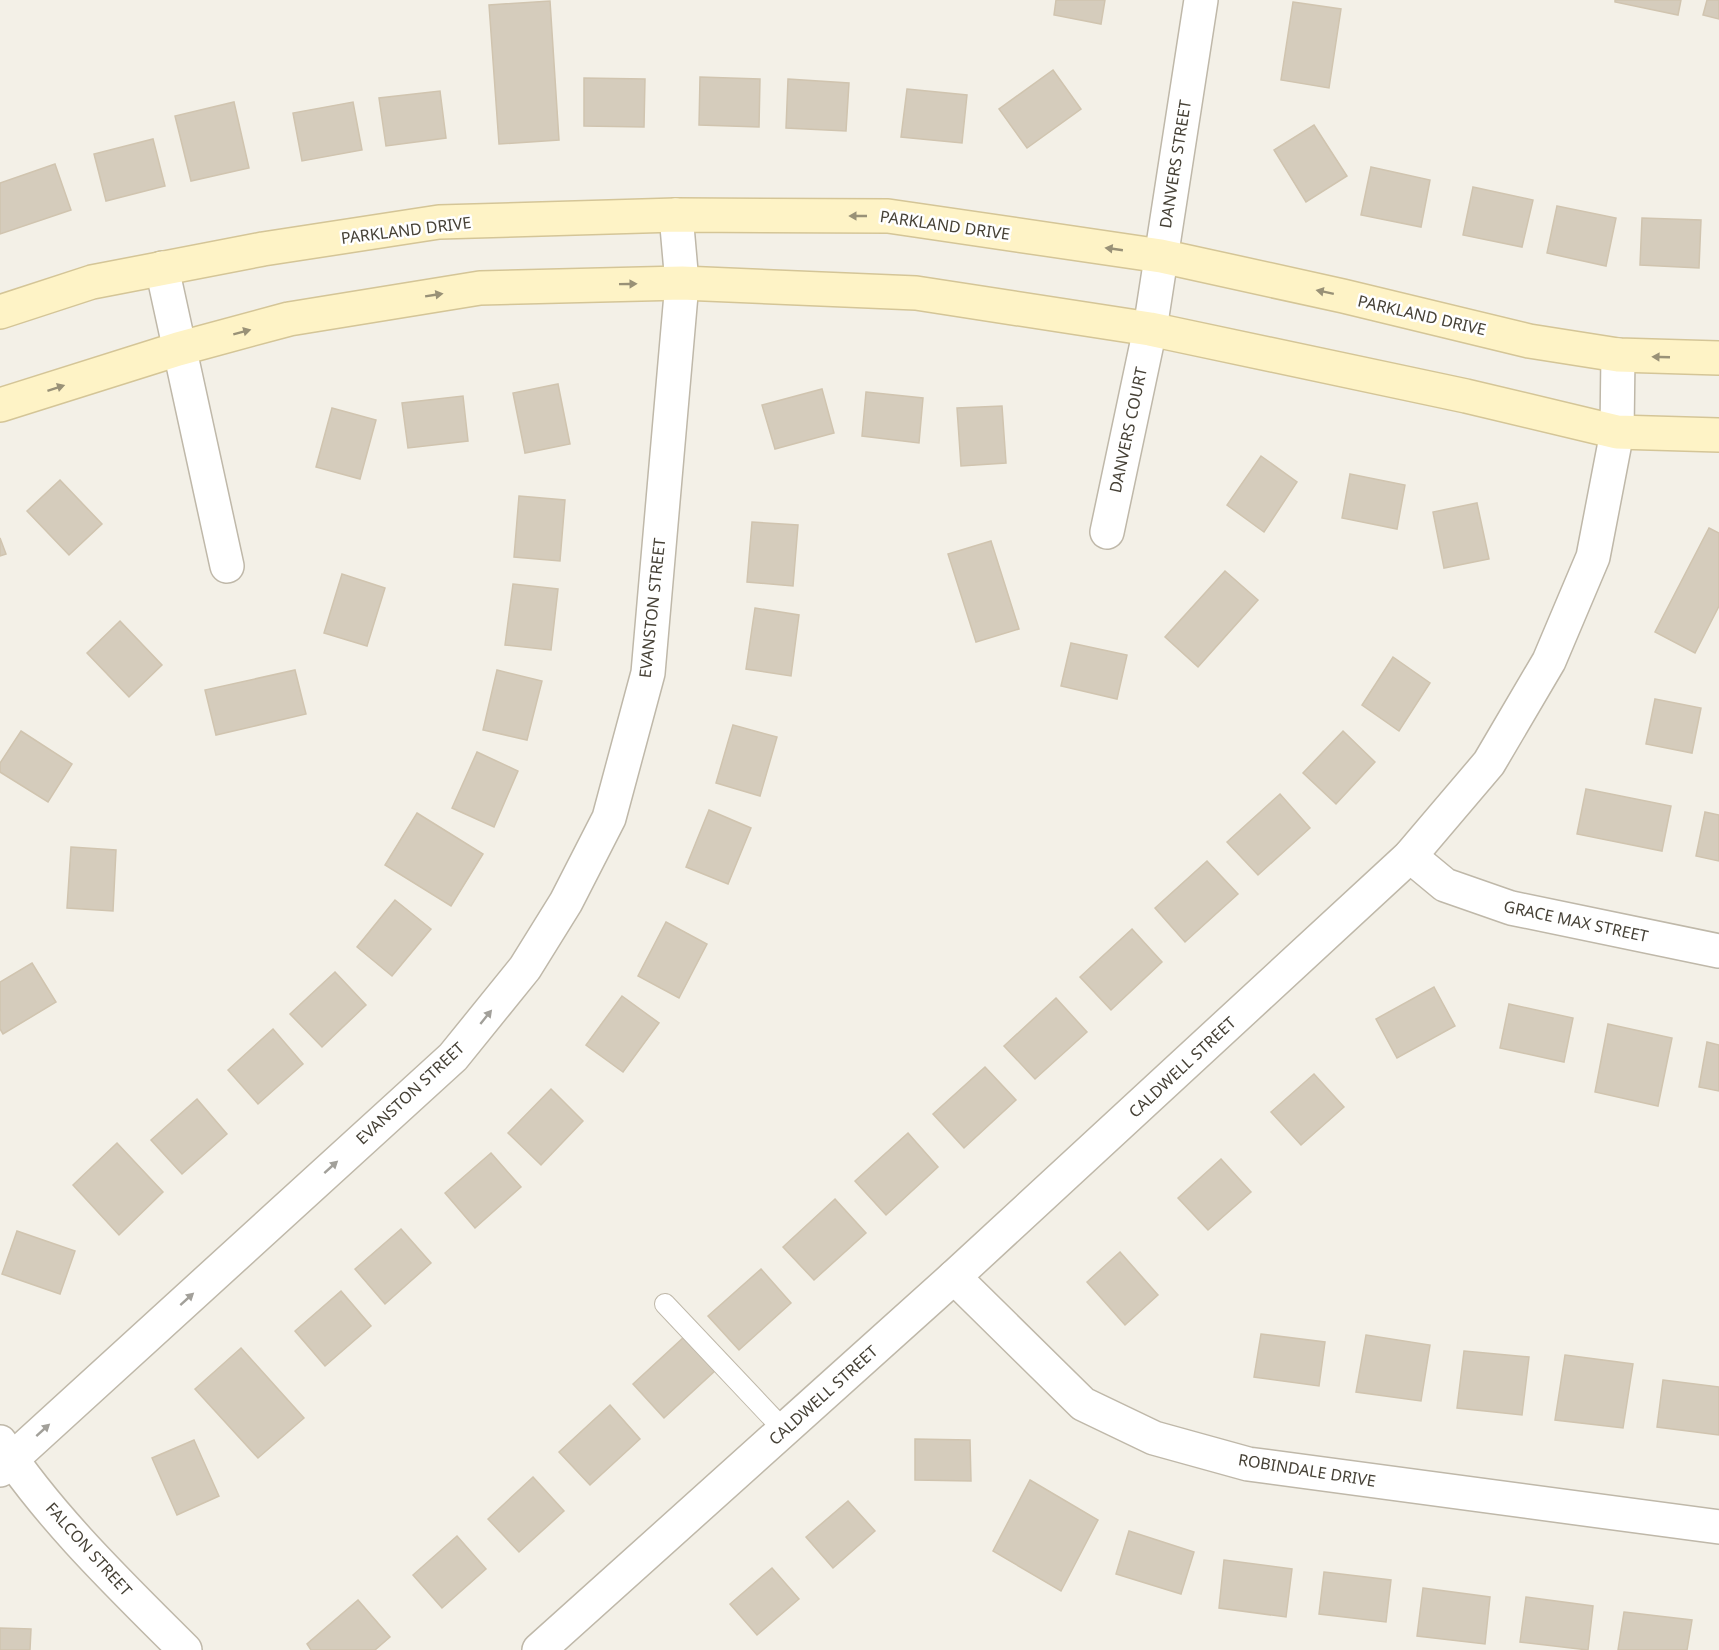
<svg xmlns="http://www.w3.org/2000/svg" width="1719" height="1650" viewBox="0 0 1719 1650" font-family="'Noto Sans',sans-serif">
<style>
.building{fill:#d5ccbc;stroke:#d0c4af;stroke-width:1.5}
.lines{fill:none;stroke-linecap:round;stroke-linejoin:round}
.lane-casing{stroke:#bfb8a9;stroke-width:22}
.street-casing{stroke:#bfb8a9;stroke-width:36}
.secondary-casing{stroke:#d4c597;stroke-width:36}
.lane{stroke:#fff;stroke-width:20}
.street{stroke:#fff;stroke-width:33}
.secondary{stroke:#fef3c6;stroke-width:33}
.oneway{fill:#999177}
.oneway2{fill:#a2a09a}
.labels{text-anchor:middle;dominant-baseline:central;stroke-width:5;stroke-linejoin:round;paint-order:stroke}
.street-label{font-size:16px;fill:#464136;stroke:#fff}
</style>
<rect width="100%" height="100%" fill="#f3f0e7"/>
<g class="building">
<polygon points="1056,0 1105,0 1101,24 1054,15"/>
<polygon points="1615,0 1681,0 1678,15 1615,2"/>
<polygon points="1707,0 1719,0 1719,19 1703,15"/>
<polygon points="550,1 559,140 499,144 489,5"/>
<polygon points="1293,2 1341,9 1329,88 1281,80"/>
<polygon points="1053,70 1081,109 1027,148 999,109"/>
<polygon points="700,77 760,79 759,127 699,125"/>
<polygon points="584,78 645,79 644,127 584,126"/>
<polygon points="788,79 849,83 846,131 786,128"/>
<polygon points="907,89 967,95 962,143 901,137"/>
<polygon points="440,91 446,138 386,146 379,98"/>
<polygon points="234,102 249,168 191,181 175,116"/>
<polygon points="353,102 362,150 302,161 293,113"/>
<polygon points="1314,125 1347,176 1306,202 1274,150"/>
<polygon points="153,139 165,186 106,201 94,154"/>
<polygon points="55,164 71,210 0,234 0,183"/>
<polygon points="1371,167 1430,180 1421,227 1361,215"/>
<polygon points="1473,187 1533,200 1522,247 1463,235"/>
<polygon points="1557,206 1616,218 1606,266 1547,253"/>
<polygon points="1642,218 1701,220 1699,268 1640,265"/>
<polygon points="558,384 570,444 525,453 513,393"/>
<polygon points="822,389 834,433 775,449 762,405"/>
<polygon points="866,392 923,398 919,443 862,436"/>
<polygon points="463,396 468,441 408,448 402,403"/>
<polygon points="1002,406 1006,463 961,466 957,408"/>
<polygon points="332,408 376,420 360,479 316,467"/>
<polygon points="1261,456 1297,482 1264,532 1227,505"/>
<polygon points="1350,474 1405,485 1397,529 1342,518"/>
<polygon points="60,480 102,524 69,555 27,511"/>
<polygon points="519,496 565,500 560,561 514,557"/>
<polygon points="1477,503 1489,559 1444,568 1433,512"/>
<polygon points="752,522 798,525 793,586 747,582"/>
<polygon points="1709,528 1719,533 1719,606 1695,653 1655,632"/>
<polygon points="0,538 6,554 0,556"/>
<polygon points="991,541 1019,629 976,642 948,554"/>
<polygon points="1225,571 1258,600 1198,667 1165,637"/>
<polygon points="342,574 385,588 367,646 324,633"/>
<polygon points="513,584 558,589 551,650 505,645"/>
<polygon points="755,608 799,615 791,676 746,669"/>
<polygon points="120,621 162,665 129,697 87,653"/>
<polygon points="1071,643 1127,655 1117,699 1061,686"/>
<polygon points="1393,657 1430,683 1399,731 1362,705"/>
<polygon points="295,670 306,714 216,735 205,690"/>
<polygon points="497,670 542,681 527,740 483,730"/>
<polygon points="1655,699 1701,708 1692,753 1646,744"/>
<polygon points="733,725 777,737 760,796 716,783"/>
<polygon points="21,731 72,764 48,802 0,772 0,763"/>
<polygon points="1343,731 1375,762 1336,804 1303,773"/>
<polygon points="477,752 518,771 494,827 452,808"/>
<polygon points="1586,789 1671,806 1662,851 1577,834"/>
<polygon points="1280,794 1310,828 1258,875 1227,842"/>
<polygon points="709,810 751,828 728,884 686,867"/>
<polygon points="1705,812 1719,815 1719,861 1696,856"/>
<polygon points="417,813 483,854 451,906 385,865"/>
<polygon points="71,847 116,850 113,911 67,908"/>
<polygon points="1207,861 1238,894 1185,942 1155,908"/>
<polygon points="395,900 431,929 392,976 357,947"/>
<polygon points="666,922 707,944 679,998 638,976"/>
<polygon points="1132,929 1162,962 1111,1010 1080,977"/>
<polygon points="32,963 56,1002 3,1034 0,1029 0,982"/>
<polygon points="335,972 366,1005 322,1047 290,1014"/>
<polygon points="1434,987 1455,1026 1397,1058 1376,1019"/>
<polygon points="622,996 659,1023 623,1072 586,1045"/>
<polygon points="1056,998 1087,1032 1035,1079 1004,1046"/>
<polygon points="1509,1004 1573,1018 1564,1062 1500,1048"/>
<polygon points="1608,1024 1672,1038 1658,1106 1595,1092"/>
<polygon points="273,1029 303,1064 258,1104 228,1070"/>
<polygon points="1707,1042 1719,1045 1719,1091 1699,1087"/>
<polygon points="985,1067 1016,1100 964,1148 933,1114"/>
<polygon points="1314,1074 1344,1107 1301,1145 1271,1112"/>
<polygon points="551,1089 583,1121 541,1165 508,1133"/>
<polygon points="197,1099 227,1134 182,1174 151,1140"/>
<polygon points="908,1133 938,1167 886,1215 855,1181"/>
<polygon points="117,1143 163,1192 119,1235 73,1185"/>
<polygon points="491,1153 521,1187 475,1228 445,1193"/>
<polygon points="1221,1159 1251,1192 1208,1230 1178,1198"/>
<polygon points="835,1199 866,1233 814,1280 783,1247"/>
<polygon points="401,1229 431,1263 385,1304 355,1269"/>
<polygon points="17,1231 75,1251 60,1294 2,1274"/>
<polygon points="1120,1252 1158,1295 1125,1325 1087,1282"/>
<polygon points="761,1269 791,1303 739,1350 708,1316"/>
<polygon points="341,1291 371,1326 325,1366 295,1331"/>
<polygon points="1261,1334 1325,1342 1319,1386 1254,1377"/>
<polygon points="1366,1335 1430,1345 1421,1401 1356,1392"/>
<polygon points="685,1336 716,1370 664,1418 633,1384"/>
<polygon points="241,1348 304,1418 258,1458 195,1389"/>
<polygon points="1464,1351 1529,1357 1522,1415 1457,1408"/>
<polygon points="1565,1355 1633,1364 1623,1428 1555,1420"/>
<polygon points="1663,1380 1719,1387 1719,1435 1657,1427"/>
<polygon points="610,1405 640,1439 590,1485 559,1452"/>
<polygon points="915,1439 970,1440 971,1481 915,1480"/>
<polygon points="194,1440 219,1496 177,1515 152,1458"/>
<polygon points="533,1477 564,1511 519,1552 488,1519"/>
<polygon points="1030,1480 1098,1520 1061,1591 993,1551"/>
<polygon points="848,1501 875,1531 833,1568 806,1537"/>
<polygon points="1129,1531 1194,1552 1181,1594 1116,1574"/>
<polygon points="457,1536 486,1569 442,1608 413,1575"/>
<polygon points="1224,1560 1292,1569 1286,1617 1219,1608"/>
<polygon points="772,1568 799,1599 757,1635 730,1604"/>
<polygon points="1324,1572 1391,1580 1386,1622 1319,1614"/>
<polygon points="1423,1588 1490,1597 1485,1644 1417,1636"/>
<polygon points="1526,1597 1593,1606 1588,1650 1520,1642"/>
<polygon points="358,1600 390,1637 375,1650 311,1650 307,1644"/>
<polygon points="1624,1612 1692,1620 1687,1650 1618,1650"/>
<polygon points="0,1628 31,1629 30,1650 0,1650"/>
</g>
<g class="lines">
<defs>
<polyline id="lane" points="665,1304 784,1430"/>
<g id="street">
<polyline points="162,268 227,566"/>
<polyline points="1107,532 1150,329 1201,0"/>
<polyline points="1410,856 1445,885 1511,908 1719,951"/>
<polyline points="954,1277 1083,1404 1154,1438 1248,1464 1719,1527"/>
<path d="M0,1442C50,1518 121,1586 185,1650"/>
<polyline points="0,1470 453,1057 525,968 566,902 609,818 648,673 682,283 676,215"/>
<polyline points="539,1650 954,1277 1410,856 1489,763 1549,661 1593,557 1617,432 1618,355"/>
</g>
<g id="secondary">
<polyline points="0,312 92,282 263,249 439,222 676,215 888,216 1161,256 1343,296 1529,341 1618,355 1719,358"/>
<polyline points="0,405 178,349 289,319 480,288 682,283 916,293 1150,329 1466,396 1617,432 1719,435"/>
</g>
</defs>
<use href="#lane" class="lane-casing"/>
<use href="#street" class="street-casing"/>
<use href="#secondary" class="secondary-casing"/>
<use href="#lane" class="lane"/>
<use href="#street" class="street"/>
<use href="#secondary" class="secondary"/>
</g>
<defs><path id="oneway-solid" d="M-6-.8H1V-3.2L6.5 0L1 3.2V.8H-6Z" transform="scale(1.5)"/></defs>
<g class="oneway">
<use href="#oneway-solid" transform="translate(858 216) rotate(-180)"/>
<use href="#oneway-solid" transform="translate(1114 249) rotate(-172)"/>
<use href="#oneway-solid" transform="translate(628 284) rotate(-1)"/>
<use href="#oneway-solid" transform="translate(1325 292) rotate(-168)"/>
<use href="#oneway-solid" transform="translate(434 295) rotate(-9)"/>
<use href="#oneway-solid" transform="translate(242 332) rotate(-15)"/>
<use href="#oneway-solid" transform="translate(1661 357) rotate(-178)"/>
<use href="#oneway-solid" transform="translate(56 388) rotate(-18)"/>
</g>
<g class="oneway2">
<use href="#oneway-solid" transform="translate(486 1017) rotate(-51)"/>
<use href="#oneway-solid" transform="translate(331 1167) rotate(-42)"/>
<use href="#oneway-solid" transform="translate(187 1299) rotate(-42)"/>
<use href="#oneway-solid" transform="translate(43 1430) rotate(-42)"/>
</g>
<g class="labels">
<g class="street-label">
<text transform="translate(1175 164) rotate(-81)">DANVERS STREET</text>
<text transform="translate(945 225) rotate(8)">PARKLAND DRIVE</text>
<text transform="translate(406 230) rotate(-7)">PARKLAND DRIVE</text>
<text transform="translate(1422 315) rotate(13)">PARKLAND DRIVE</text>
<text transform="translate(1128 430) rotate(-78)">DANVERS COURT</text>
<text transform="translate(652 608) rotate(-84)">EVANSTON STREET</text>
<text transform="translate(1576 921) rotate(12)">GRACE MAX STREET</text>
<text transform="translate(1182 1067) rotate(-43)">CALDWELL STREET</text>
<text transform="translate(410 1093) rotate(-43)">EVANSTON STREET</text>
<text transform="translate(823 1395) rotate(-42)">CALDWELL STREET</text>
<text transform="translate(1307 1470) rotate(9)">ROBINDALE DRIVE</text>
<text transform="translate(89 1549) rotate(48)">FALCON STREET</text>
</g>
</g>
</svg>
